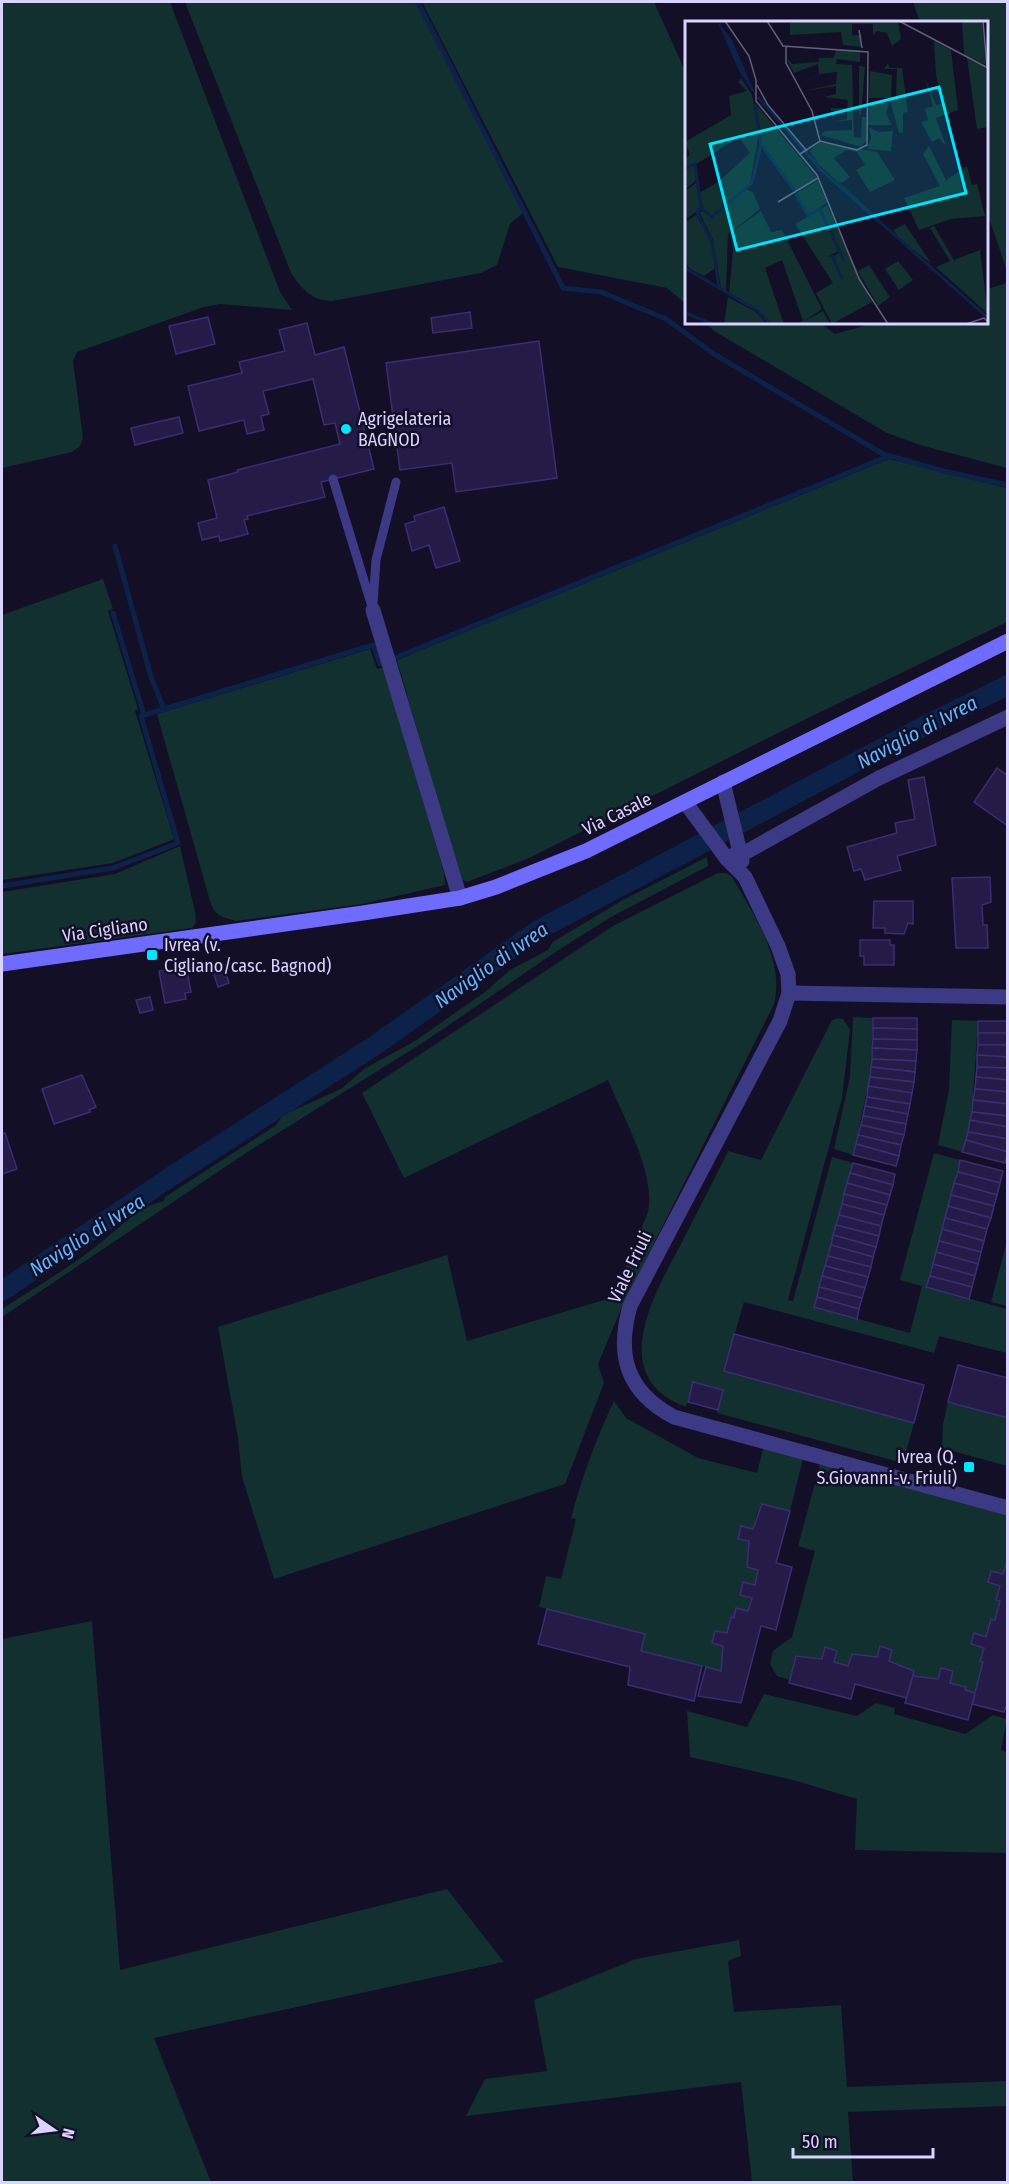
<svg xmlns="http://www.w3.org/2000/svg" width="1009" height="2184" viewBox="0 0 1009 2184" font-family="'Fira Sans Condensed',sans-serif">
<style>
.green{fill:#12302f}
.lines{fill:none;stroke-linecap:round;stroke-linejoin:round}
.stream{stroke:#0c2248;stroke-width:5}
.canal{stroke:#0c2248;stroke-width:20}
.building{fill:#241b47;stroke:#3b2d73;stroke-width:1.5}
.service{stroke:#3d3a85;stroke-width:9}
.minor{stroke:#3d3a85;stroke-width:15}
.secondary{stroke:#6f6bff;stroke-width:15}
.poi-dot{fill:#00e5ff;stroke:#130f26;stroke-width:2}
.labels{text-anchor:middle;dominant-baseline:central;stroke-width:5;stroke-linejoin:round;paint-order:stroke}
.poi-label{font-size:18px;fill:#d9d4ff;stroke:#130f26;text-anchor:start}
.street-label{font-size:18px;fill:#d9d4ff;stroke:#130f26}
.water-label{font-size:20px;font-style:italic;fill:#62b6ff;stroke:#130f26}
.inset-river{fill:none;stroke:#0c2248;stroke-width:3}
.inset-road{fill:none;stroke:#625e7d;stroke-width:1.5}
.view{fill:#00e5ff;fill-opacity:0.15;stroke:#00e5ff;stroke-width:3}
.inset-edge{fill:none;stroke:#d9d4ff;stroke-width:3}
</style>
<rect width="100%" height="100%" fill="#130f26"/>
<g class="green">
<polygon points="2,2 170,2 280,292 292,310 220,304 204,307 77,352 73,361 83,438 80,446 72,452 2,468"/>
<path d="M185,2H416L523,213L510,224L497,265L481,273L332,301C312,301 301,288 291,273Z"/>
<polygon points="422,2 654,2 686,73 686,304 667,288 558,267"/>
<polygon points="913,2 1007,2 1007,271 987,212 986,22 920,22"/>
<polygon points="1007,283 1007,468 920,445 887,433 714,331 706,323 820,323 835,334 874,323 986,322 987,289"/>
<polygon points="889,459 1007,488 1007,622 814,715 527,859 467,882 460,879 397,660"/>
<polygon points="103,579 113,609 108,611 138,709 135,711 174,839 113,863 2,880 2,615"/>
<path d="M370,649L377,669L384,667L444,872L445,885L362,904L236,921C221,917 215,916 210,901L157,714Z"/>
<polygon points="180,846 195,912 196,922 192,928 2,954 2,892 115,874"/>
<path d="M707,857L708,866L611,917L560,949L424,1042L246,1153L2,1317V1309C34,1288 69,1268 99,1244C120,1228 137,1207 164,1201L165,1197L275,1126L283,1115L341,1089L364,1069L415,1041L485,992L510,970L548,950L553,942L621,901Z"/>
<path d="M718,873H726L732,877C754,915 785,960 774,1004L621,1309L598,1364L604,1383L565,1484L274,1579L242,1477L238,1438L218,1327L447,1255L467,1341L614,1297L648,1212C656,1173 623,1117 608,1080L404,1178L362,1093L613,926Z"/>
<polygon points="853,1017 873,1018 870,1077 853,1155 834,1149 850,1077"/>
<path d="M838,1018L843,1019L850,1030L842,1098L788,1300L793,1301L832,1157L853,1163L814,1307L910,1333L922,1286L900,1280L934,1153L960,1160L927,1287L1007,1309V1353L939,1336L934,1353L744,1302L724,1371L914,1423L903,1463L717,1413L723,1390L693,1382L686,1407C604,1377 656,1291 682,1242C697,1212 713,1182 728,1151L761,1160L832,1020Z"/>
<polygon points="952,1020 978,1021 972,1112 963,1152 938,1145 949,1089"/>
<polygon points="1007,1241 1007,1306 991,1302"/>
<path d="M614,1401L626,1418L698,1458L757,1473L763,1449L803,1459L790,1511L757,1513L753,1529L738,1539L749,1541L747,1567L758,1570L748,1611L736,1609L734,1618H730L727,1633L715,1631L712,1643L723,1646L721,1671L641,1651L645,1634L539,1607L546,1576L561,1579L576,1519L571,1518C582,1477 596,1439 614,1401Z"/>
<polygon points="948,1402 1007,1418 1007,1466 942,1448 943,1424"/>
<polygon points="821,1461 1007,1511 1007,1558 1003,1574 991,1571 988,1582 1000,1586 996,1600 1000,1601 995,1620 986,1637 974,1634 971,1644 984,1648 980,1661 983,1662 975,1693 965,1690 966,1687 950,1683 953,1671 941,1668 938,1679 913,1676 914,1671 889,1661 892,1650 880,1646 877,1657 852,1654 848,1666 834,1662 837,1651 825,1648 822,1659 797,1656 790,1680 777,1676 770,1664 773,1651 792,1637 815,1551 798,1546"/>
<polygon points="92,1621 120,1970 447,1889 504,1962 154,2038 211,2182 2,2182 2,1639"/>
<polygon points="764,1694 857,1716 876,1703 895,1708 894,1714 965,1734 993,1715 1007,1719 1001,1750 1007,1752 1007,1853 855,1850 857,1799 793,1780 690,1757 687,1711 747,1727"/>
<polygon points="739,1940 741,1956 728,1961 734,2012 841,2005 847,2087 1007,2081 1007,2106 848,2112 853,2182 752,2182 741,2082 466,2116 485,2079 547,2071 534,2000 636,1959"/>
</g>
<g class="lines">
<g class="stream">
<polyline points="418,2 563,288 601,292 666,319 714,354 883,454 943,471 1008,485"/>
<polyline points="115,546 151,677 164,709"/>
<polyline points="113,613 144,715"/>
<polyline points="2,886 113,868 178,843 141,716 373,645 380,664 889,456"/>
</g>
<polyline class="canal" points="2,1291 172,1176 374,1046 540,929 928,724 1008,685"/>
</g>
<g class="building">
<polygon points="470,312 472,328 433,333 431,318"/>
<polygon points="208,317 215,344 176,354 169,326"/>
<polygon points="307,323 315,355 344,347 374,469 321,482 325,497 247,516 248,519 244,520 248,534 220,541 219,536 202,540 198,523 217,518 208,480 238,472 237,470 340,444 335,423 324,425 313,379 263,391 269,414 261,416 264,430 247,434 244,420 199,431 188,386 242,373 239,362 285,351 279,330"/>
<polygon points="539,341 557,478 456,492 452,463 400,470 386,363"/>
<polygon points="179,417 183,433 135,445 131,428"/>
<polygon points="444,507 460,561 436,568 429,545 412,551 405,524 415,521 414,516"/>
<polygon points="997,768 1008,776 1008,826 974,802"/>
<polygon points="924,777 936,845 897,856 901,870 865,880 861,869 854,871 847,847 897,833 895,823 915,819 908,780"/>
<polygon points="990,877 991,902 982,905 983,925 987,925 988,948 956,948 952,878"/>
<polygon points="874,901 913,901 913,924 908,923 904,934 885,933 885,928 873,928"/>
<polygon points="860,940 890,940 890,945 894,945 894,965 864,965 864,956 860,956"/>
<polygon points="186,966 191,992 185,993 186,999 165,1003 159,971"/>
<polygon points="224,967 229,983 218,987 213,971"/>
<polygon points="150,997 153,1010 140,1013 136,1000"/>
<polygon points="873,1018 917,1018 917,1029 873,1028"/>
<rect x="978" y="1021" width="30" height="12"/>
<polygon points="873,1028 917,1029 917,1040 873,1039"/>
<rect x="978" y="1033" width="30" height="12"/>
<polygon points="873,1039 917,1040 917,1050 872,1048"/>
<polygon points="978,1045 1008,1045 1008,1057 977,1055"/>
<polygon points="872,1048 917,1050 916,1061 872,1059"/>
<polygon points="977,1055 1008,1057 1008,1068 977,1067"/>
<polygon points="872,1059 916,1061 915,1072 871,1067"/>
<polygon points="871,1067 915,1072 914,1082 870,1077"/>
<polygon points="977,1067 1008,1068 1008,1080 976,1077"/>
<polygon points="82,1075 96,1107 89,1110 90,1112 54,1124 42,1089"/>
<polygon points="870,1077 914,1082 912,1093 868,1086"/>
<polygon points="976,1077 1008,1080 1008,1092 975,1089"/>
<polygon points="868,1086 912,1093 910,1104 867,1097"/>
<polygon points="975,1089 1008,1092 1008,1104 973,1100"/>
<polygon points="867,1097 910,1104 908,1114 865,1106"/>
<polygon points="973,1100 1008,1104 1008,1116 972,1112"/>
<polygon points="865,1106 908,1114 906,1124 863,1116"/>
<polygon points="972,1112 1008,1116 1008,1127 970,1120"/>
<polygon points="863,1116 906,1124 904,1135 861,1125"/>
<polygon points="970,1120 1008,1127 1008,1139 968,1132"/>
<polygon points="861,1125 904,1135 901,1145 858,1135"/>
<polygon points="968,1132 1008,1139 1008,1152 966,1140"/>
<polygon points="5,1133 17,1169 2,1174 2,1134"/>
<polygon points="858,1135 901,1145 899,1156 856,1144"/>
<polygon points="966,1140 1008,1152 1005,1163 962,1152"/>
<polygon points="856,1144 899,1156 896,1166 853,1155"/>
<polygon points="960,1160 1003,1171 1000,1183 958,1172"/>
<polygon points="853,1163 895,1174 893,1185 850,1173"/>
<polygon points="958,1172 1000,1183 997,1195 954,1183"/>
<polygon points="850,1173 893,1185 890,1195 847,1183"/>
<polygon points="847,1183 890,1195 887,1205 844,1194"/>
<polygon points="954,1183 997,1195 994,1206 951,1195"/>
<polygon points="844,1194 887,1205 884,1215 842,1204"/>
<polygon points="951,1195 994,1206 991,1218 948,1206"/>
<polygon points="842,1204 884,1215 881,1226 839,1215"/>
<polygon points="948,1206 991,1218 987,1229 945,1218"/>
<polygon points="839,1215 881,1226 879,1236 836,1225"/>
<polygon points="945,1218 987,1229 984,1241 942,1229"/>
<polygon points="836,1225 879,1236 876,1247 833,1235"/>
<polygon points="942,1229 984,1241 981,1252 939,1241"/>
<polygon points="833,1235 876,1247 873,1257 831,1245"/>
<polygon points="939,1241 981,1252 978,1264 936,1252"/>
<polygon points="831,1245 873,1257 871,1267 828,1256"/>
<polygon points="936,1252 978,1264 975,1276 933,1264"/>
<polygon points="828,1256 871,1267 868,1277 825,1266"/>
<polygon points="933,1264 975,1276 972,1287 930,1276"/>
<polygon points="825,1266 868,1277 865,1288 822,1276"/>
<polygon points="822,1276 865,1288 862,1298 819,1287"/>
<polygon points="930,1276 972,1287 969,1299 926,1287"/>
<polygon points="819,1287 862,1298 859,1309 817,1297"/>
<polygon points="817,1297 859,1309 857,1319 814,1307"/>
<polygon points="734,1334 924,1385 914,1423 724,1371"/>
<polygon points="958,1365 1008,1378 1008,1418 948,1402"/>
<polygon points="693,1382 723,1390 718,1410 688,1402"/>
<polygon points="762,1504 790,1511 776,1563 792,1567 776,1630 761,1626 741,1703 698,1696 706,1667 721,1671 723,1646 712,1643 715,1631 727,1633 731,1617 734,1618 736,1608 748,1611 752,1598 740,1595 743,1582 755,1585 758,1570 747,1567 749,1541 738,1539 741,1526 753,1529"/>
<polygon points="1008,1558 1008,1701 1004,1712 972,1704 983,1662 980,1661 984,1648 971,1644 974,1633 986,1637 991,1619 995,1620 1000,1601 996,1600 1000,1586 988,1582 991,1571 1003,1574"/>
<polygon points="547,1609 645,1634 641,1651 702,1666 694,1701 628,1685 630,1667 538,1644"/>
<polygon points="880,1646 892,1650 889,1661 914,1671 907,1698 855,1684 851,1699 789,1683 796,1656 822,1659 825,1647 837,1651 834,1662 848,1666 852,1654 877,1657"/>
<polygon points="941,1668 953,1671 950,1683 966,1687 965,1690 975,1693 968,1720 905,1703 913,1676 938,1679"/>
</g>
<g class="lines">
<g class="service">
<polyline points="333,479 373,610"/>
<polyline points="373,604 376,560 396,482"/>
</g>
<g class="minor">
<polyline points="373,610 460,898"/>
<polyline points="723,782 742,861"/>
<path d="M685,802L727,859L745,877L778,946L788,974L789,993L780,1021L630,1306C616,1356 627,1392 674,1417L1008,1508"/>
<polyline points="727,859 741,851 748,851 879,778 1008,717"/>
<polyline points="789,993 1008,997"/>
</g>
<polyline class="secondary" points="2,964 363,913 460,898 496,887 586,851 1008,641"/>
</g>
<g class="poi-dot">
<circle cx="346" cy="429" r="6"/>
<rect x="146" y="949" width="12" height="12" rx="3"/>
<rect x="963" y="1461" width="12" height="12" rx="3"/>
</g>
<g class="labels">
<g class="poi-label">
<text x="358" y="419">Agrigelateria<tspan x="358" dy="21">BAGNOD</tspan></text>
<text x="164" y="945">Ivrea (v.<tspan x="164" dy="21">Cigliano/casc. Bagnod)</tspan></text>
<text x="957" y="1457" text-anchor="end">Ivrea (Q.<tspan x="957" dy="21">S.Giovanni-v. Friuli)</tspan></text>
</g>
<g class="street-label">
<text transform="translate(617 814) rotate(-26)">Via Casale</text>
<text transform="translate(105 930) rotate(-8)">Via Cigliano</text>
<text transform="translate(630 1267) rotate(-64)">Viale Friuli</text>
</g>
<g class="water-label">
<text transform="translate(917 732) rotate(-28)">Naviglio di Ivrea</text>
<text transform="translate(491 965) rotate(-35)">Naviglio di Ivrea</text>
<text transform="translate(87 1235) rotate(-33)">Naviglio di Ivrea</text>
</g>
</g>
<g transform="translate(685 21)">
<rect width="303" height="303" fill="#130f26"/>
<path d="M213,0L216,18L207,25L202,12L192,10L188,14V3H167V14H177L176,26L158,24L156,11L105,14V2L111,0ZM277,0H297L301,44L279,34ZM249,20L266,29L273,89L251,97L261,125L254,117L247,121L236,101L243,99L240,88L248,85L240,57L251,84L258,82L251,54ZM152,28L175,29V41L152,38L151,43L167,44L169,116L176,117L177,96H181V120L176,126L136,114L140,110L167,109V99L148,101L162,98V91L146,90V87H162L163,79L139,76L151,73V65L119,70L151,63L152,51L135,53L115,63L134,53L133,43L109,52L103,41V38L107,43L133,41L134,37H148ZM282,37L303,47V106L292,108ZM203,42L204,47H217L223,91L218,92V111L214,112L205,80L209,77H184L185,50L207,54L206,76H211L212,48H199ZM174,45L180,46L176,93H174ZM56,57L67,74L74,112L65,163L60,168L68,171L75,188L43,213L41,271L36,267L28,219L14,191L19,190L14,172L33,161L65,132L54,116L10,144L11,160L0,168V137L5,134L0,121L46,94L44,75L62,70L53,61ZM184,82H204L201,93L207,104H183ZM71,83L132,157L110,170L76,124ZM184,106L193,111L208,110L206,130L182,128L186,117ZM135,121L192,131L210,159L185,171L171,149L180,144L172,131L162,129L149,137L165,156L157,162L153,160L214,217L208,209L220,203L246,242L220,223L130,140L123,132L134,142L124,130ZM244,125L261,159L282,145L287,164L292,163L300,195L266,198L234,209L219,177L255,165L238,133ZM133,159L142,182L122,194L110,173ZM11,162L16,187L0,199V170ZM142,184L187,281L147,303L131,272L148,262L110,203L135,189L154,230L141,236L146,235L157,258L148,235L155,231L160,239L136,188ZM76,190L86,211L97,209L137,288L118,301L138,290L145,303H113L118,300L97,239L80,247L99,303H86L74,289L44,273L48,230L45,212ZM11,194L25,218L32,246L19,255L5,248L0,240V201ZM249,205L269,239L295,229L303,293L251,246L265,240L245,207ZM213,240L228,259L214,269L200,248ZM184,244L205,276L193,285L173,250ZM43,276L71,291L82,303H39Z" fill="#12302f"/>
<path d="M32,0L47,19L73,79L54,50Z" fill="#0c2248"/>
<path class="inset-river" d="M73,76L135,148L303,297M76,124L109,169M0,148L10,143L16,186L12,192L27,221L34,267M110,172L123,195L135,188L159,240M16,187L27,196L67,162L76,124L70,83M147,234L157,258M0,247L73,290L85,303M0,292L28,303"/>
<path class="inset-road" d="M40,0L64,35L71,59V80L132,154L174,258L203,303M82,0L98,25L183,31L182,124L172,129L135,120L115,133M214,0L303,47M298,0L302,46M174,9L177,27M101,25V42L127,90L135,120M72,64L83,84L122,130M93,181L133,157M281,303L299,297L303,301"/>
<path class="view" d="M254,66L281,172L52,229L25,123Z"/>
<rect width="303" height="303" class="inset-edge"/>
</g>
<rect width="1009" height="2184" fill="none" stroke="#d9d4ff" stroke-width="6"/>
<g transform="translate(54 2130) rotate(104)" stroke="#130f26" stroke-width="4.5" paint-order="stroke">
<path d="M0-4.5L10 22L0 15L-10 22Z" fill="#d9d4ff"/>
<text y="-9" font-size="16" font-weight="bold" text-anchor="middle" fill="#d9d4ff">N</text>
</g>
<path d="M793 2148v9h140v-9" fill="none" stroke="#d9d4ff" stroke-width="3"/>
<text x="802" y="2148" font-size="18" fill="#d9d4ff" stroke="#130f26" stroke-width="4.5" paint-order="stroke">50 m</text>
</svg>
